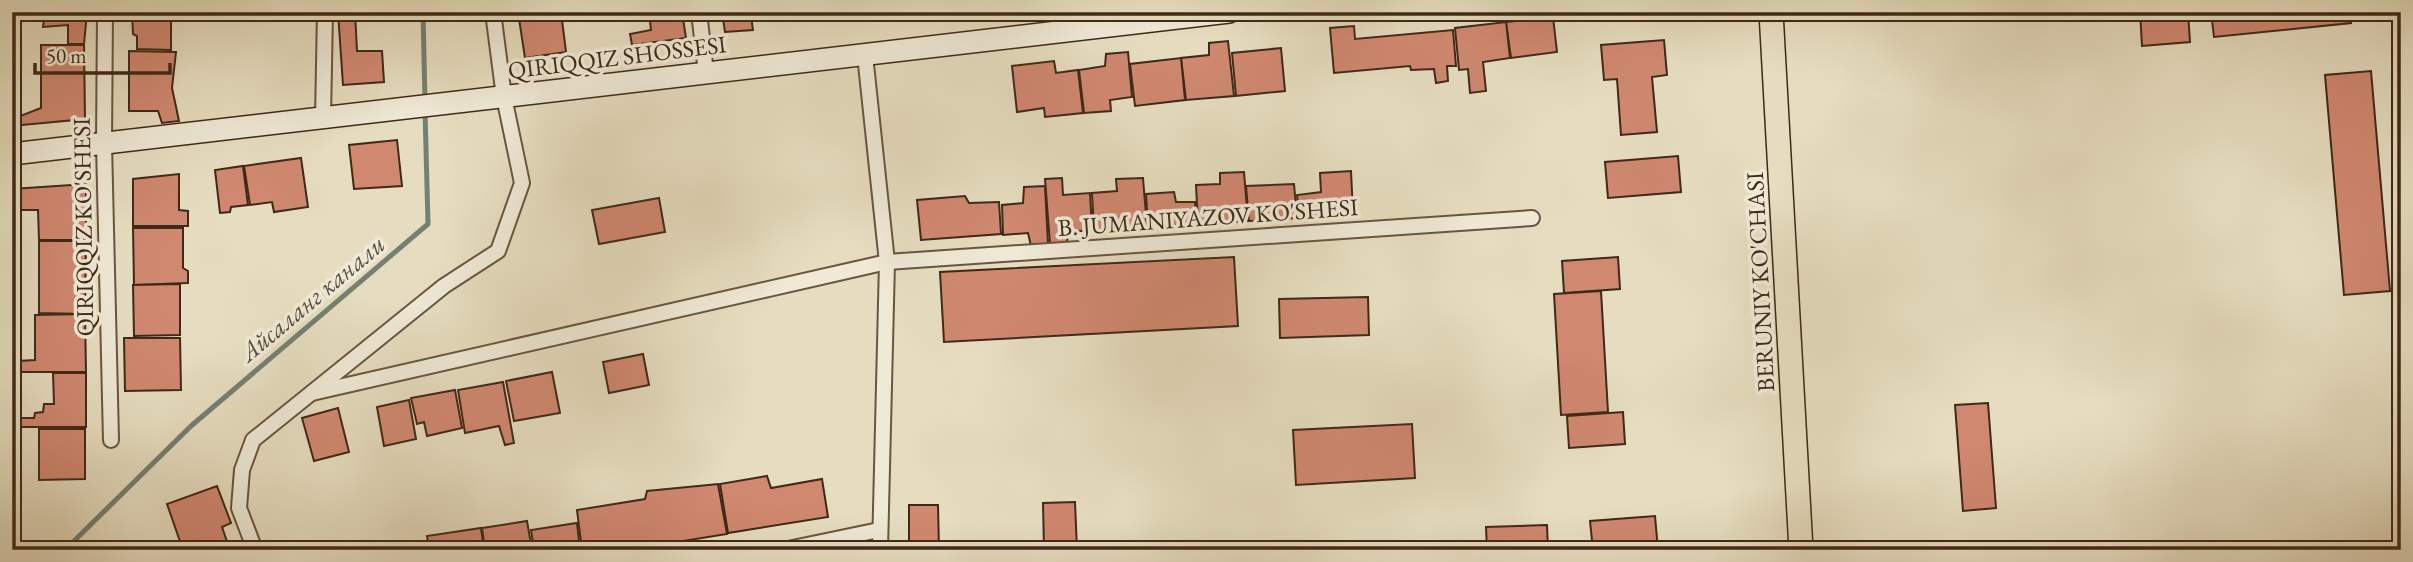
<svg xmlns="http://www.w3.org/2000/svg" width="2413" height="562" viewBox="0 0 2413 562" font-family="'EB Garamond',serif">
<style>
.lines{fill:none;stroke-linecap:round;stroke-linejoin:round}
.stream{stroke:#748172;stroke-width:5}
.building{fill:#d08871;stroke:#3f2917;stroke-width:2}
.street-casing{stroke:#695641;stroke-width:18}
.secondary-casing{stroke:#3f2917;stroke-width:24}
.primary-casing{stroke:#3f2917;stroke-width:26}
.street{stroke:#efe9d6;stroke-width:14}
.secondary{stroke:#efe9d6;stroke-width:21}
.primary{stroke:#e6ddc0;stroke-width:23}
.labels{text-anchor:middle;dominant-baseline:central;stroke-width:7;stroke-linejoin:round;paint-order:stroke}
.street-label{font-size:24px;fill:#3f2917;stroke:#efe9d6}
.water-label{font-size:26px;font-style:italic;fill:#554e3d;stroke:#efe9d6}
</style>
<rect width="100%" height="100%" fill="#e6ddc0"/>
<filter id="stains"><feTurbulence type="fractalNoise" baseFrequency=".00286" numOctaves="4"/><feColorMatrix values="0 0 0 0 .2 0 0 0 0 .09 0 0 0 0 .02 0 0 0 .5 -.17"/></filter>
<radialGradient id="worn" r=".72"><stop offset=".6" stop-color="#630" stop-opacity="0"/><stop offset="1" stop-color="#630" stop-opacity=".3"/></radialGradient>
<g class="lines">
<g class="stream">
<polyline points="423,12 425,101"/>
<polyline points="68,550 75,540 191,426 428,224 425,111"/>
</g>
</g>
<g class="building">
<polygon points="45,12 87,12 84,44 68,44 68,25 43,27"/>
<polygon points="132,12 171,12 171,50 137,49 137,36 133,34"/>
<polygon points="338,12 355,12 357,51 382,51 384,82 343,85"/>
<polygon points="518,12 561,12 566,52 525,58"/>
<polygon points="649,12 682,12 686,38 632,45 630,34 651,30"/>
<polygon points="2140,12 2188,12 2190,42 2142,46"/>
<polygon points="2211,12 2349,12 2351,23 2214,37"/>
<polygon points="751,16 753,30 725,32 723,19"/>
<polygon points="1553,17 1557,52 1511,58 1506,22"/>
<polygon points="1506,22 1510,58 1483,62 1486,91 1470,93 1468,69 1459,70 1455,28"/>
<polygon points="1354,26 1355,39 1453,30 1456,66 1447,66 1448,81 1436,83 1434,69 1411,70 1410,66 1334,73 1330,28"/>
<polygon points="1664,40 1667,75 1652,77 1657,132 1621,135 1617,79 1604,80 1601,45"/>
<polygon points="1228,41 1234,96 1186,100 1181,58 1209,55 1209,43"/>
<polygon points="41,45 84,45 85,119 12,126 12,102 15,101 18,117 41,108"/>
<polygon points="1281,48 1285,91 1236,96 1232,53"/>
<polygon points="129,51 176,52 172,88 179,121 162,123 158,111 129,111"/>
<polygon points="1128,52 1132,97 1110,100 1111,111 1084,113 1079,70 1105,66 1106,54"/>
<polygon points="1181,58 1185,100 1135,106 1130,64"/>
<polygon points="1054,61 1056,73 1078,70 1083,113 1045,117 1044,108 1017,112 1012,66"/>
<polygon points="2371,71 2390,291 2344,295 2325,75"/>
<polygon points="397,140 402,186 354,189 349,145"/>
<polygon points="1678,156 1681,192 1608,198 1605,162"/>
<polygon points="301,158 308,207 274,212 272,202 250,205 244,166"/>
<polygon points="243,166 248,205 231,207 230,212 220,213 215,170"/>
<polygon points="1351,171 1353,213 1299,217 1297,195 1321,192 1320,173"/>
<polygon points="1244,172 1248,221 1198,224 1196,185 1220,184 1220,173"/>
<polygon points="179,174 179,210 188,211 188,226 133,226 133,179"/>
<polygon points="1062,178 1063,195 1090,193 1092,230 1068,232 1067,243 1050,244 1045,179"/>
<polygon points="1143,178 1147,227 1094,230 1092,193 1117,191 1116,179"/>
<polygon points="86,184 86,240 39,240 38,210 12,210 12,189"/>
<polygon points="1294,184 1297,218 1249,221 1246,186"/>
<polygon points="1045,186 1048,244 1031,246 1028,233 1003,235 1002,205 1023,203 1024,187"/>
<polygon points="1174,192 1176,202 1195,202 1196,224 1148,227 1146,194"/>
<polygon points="965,196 969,203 999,202 1001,234 921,240 917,200"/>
<polygon points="659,198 665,232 599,244 592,210"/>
<polygon points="133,228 183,228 183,268 188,271 188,283 134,285"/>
<polygon points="39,241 86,241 85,314 39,313"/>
<polygon points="1234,257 1238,326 944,342 940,272"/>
<polygon points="1618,257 1620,289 1564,293 1562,261"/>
<polygon points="180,284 180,335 134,336 133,285"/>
<polygon points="1601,291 1608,412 1561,415 1554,294"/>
<polygon points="1368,297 1369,335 1280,338 1279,299"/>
<polygon points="85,314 86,372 18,372 18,361 35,360 35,315"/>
<polygon points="124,338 180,338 181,390 125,391"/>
<polygon points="643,354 649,385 609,393 603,362"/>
<polygon points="552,372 560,413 514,421 506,381"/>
<polygon points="53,373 86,373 86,427 16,427 16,418 34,418 35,413 43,412 44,404 54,404"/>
<polygon points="503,382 514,443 505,445 499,426 465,433 458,390"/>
<polygon points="455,390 462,428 427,436 424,422 417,424 411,398"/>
<polygon points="409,400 416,439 384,446 377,407"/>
<polygon points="1988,403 1996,508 1963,511 1955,405"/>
<polygon points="338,408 349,452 314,461 302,418"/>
<polygon points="1623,412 1625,444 1569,448 1567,416"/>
<polygon points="1412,424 1415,478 1296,485 1293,430"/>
<polygon points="39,429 85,429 85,479 39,480"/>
<polygon points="767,476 771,488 822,479 828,517 728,533 720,484"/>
<polygon points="718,484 727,534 627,550 582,550 577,510 645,499 647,491"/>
<polygon points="217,486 231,523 222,527 230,550 183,550 167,504"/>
<polygon points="1075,502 1077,550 1044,550 1043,503"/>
<polygon points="909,505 938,505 939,550 909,550"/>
<polygon points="1655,516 1658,550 1593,550 1590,521"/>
<polygon points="527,521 532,550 485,550 482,528"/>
<polygon points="577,523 580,550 534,550 531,530"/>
<polygon points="1547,525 1548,550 1487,550 1486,527"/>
<polygon points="481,528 484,550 429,550 427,536"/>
</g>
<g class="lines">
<defs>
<g id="street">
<polyline points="105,12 104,144 111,440"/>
<polyline points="699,12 706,73"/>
<polyline points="865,55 887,262 880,550"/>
<polyline points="323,118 325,12"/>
<polyline points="312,393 887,262 1532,218"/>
<polyline points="255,550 239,508 242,470 253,440 444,286 498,251 522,183 504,97 493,12"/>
<polyline points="783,550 879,530"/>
</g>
<polyline id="secondary" points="12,154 1229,12"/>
<polyline id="primary" points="1771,12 1801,550"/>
</defs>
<use href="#street" class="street-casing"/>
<use href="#secondary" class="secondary-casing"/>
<use href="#primary" class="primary-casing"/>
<use href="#street" class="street"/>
<use href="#secondary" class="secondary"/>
<use href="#primary" class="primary"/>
</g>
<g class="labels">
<g class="street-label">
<text transform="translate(617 57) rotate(-7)">QIRIQQIZ SHOSSESI</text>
<text transform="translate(1208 217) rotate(-4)">B. JUMANIYAZOV KO'SHESI</text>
<text transform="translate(83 227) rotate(-91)">QIRIQQIZ KO'SHESI</text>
<text transform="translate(1760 282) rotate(-93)">BERUNIY KO'CHASI</text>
</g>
<g class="water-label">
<text transform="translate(312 298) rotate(-40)">Айсаланг канали</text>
</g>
</g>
<rect width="2413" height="562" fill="none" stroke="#e6ddc0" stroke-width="42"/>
<rect x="14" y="14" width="2385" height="534" fill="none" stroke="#3f2917" stroke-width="3.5"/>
<rect x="21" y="21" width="2371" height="520" fill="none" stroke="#3f2917" stroke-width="2"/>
<path d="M35 63v10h135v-10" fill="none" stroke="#3f2917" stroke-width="3.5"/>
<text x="46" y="63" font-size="21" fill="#3f2917" stroke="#efe9d6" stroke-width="5" paint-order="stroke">50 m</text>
<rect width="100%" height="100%" filter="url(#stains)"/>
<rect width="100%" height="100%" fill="url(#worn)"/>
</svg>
